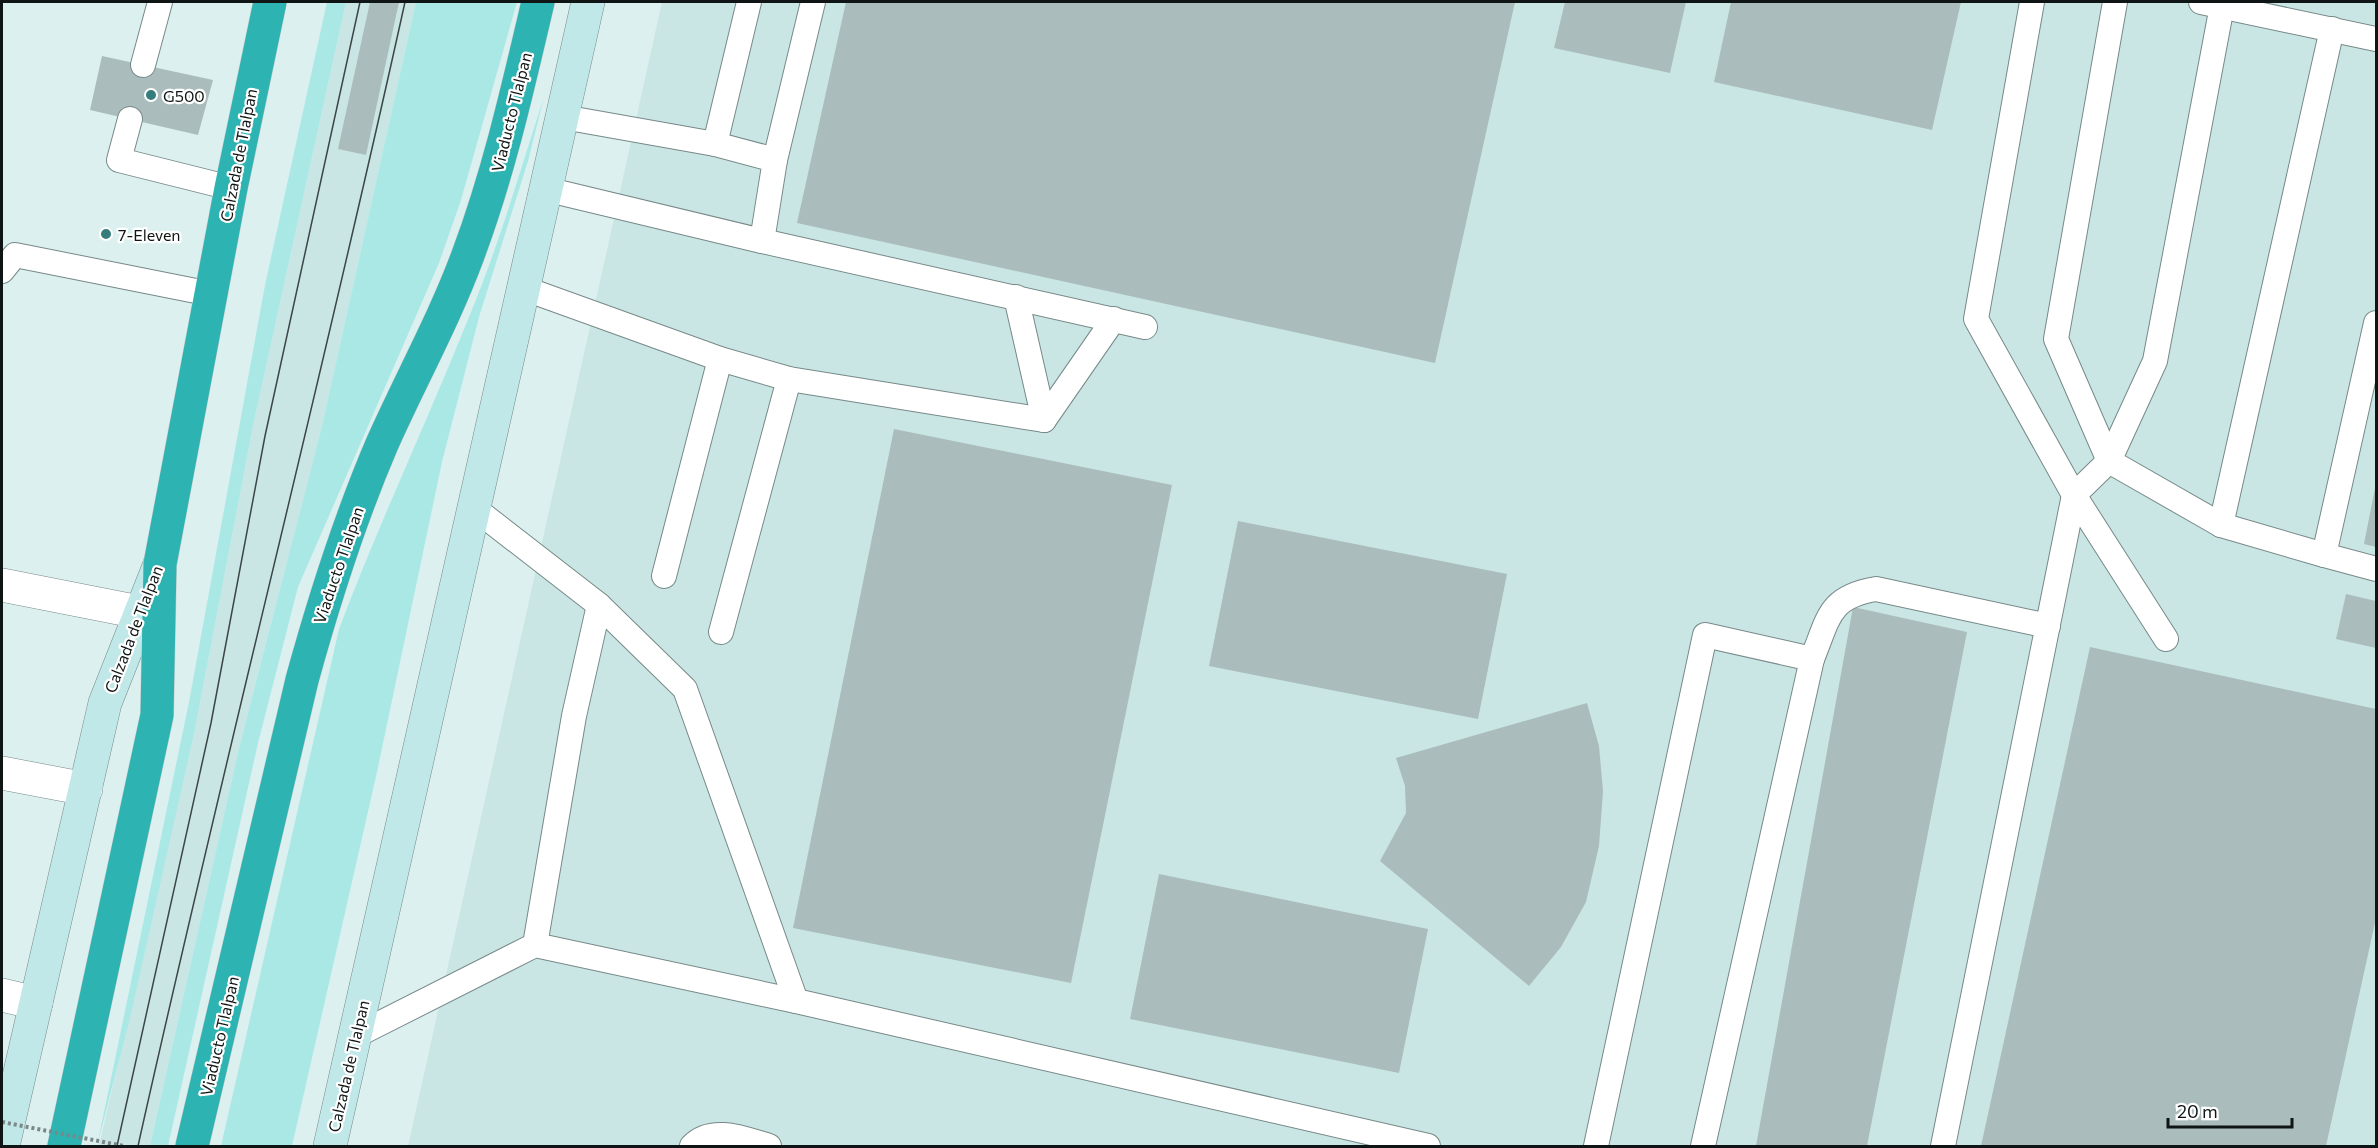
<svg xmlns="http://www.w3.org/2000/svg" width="2378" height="1148" viewBox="0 0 2378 1148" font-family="Commissioner,sans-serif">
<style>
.built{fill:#c9e6e5}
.green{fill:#aae8e6}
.building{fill:#aabdbc}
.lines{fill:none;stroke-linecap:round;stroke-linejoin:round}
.lane-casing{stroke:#778988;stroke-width:26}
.street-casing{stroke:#778988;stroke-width:34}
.secondary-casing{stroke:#778988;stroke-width:34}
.highway-casing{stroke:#cacccb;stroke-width:34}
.lane{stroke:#fff;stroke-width:24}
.street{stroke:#fff;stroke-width:33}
.secondary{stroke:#c0e8e8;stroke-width:33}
.highway{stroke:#2cb3b2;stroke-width:33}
.tram{stroke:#3c4645;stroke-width:1.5}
.path-bridge{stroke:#7a8888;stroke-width:4;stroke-dasharray:3 3;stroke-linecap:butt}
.poi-dot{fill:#347d7c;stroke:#fff;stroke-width:2}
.labels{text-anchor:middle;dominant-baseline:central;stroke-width:4.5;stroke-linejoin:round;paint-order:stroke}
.poi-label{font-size:16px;fill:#0e1514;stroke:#fff;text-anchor:start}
.street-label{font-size:16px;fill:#0e1514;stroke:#fff}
</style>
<rect width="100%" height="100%" fill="#dcf0f0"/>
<g class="built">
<polygon points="346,2 416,2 322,426 239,748 150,1146 99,1146 194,734 253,426"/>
<polygon points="662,2 2376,2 2376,1146 408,1146"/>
</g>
<g class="green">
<polygon points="327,2 346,2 253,426 194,734 130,1018 97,1146 189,702 265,285"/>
<polygon points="416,2 517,2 461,200 439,263 298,587 258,743 168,1146 150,1146 239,748 322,426"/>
<path d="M544,97L528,161L479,317L442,462L377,772L292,1146H221L339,629C379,523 427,422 469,317C499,245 520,171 544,97Z"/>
</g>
<g class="building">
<polygon points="370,2 399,2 366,155 338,149"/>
<polygon points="846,2 1515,2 1435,363 797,223"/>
<polygon points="1565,2 1686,2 1670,73 1554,48"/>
<polygon points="1731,2 1961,2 1932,130 1714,82"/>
<polygon points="102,56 213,80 198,135 90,110"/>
<polygon points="894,429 1172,485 1071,983 793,928"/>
<polygon points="2375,488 2376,488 2376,547 2364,544"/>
<polygon points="1238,521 1507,574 1478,719 1209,666"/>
<polygon points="2346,594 2376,601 2376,648 2336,639"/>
<polygon points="1853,607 1967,632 1867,1146 1756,1146"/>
<polygon points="2090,647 2376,709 2376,918 2326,1146 1981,1146"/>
<polygon points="1587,703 1599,746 1603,791 1599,846 1586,902 1561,947 1529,986 1380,861 1406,813 1405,786 1396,758"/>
<polygon points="1159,874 1428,929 1399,1073 1130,1019"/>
</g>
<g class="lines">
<defs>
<g id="lane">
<polyline points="2032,2 1976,319 2074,495 2166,639"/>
<polyline points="2201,2 2376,39"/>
<polyline points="2222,6 2155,361 2109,461 2221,525 2324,555 2376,323"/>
<polyline points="143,65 160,2"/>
<polyline points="563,117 715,144 775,160 762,241"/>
<polyline points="130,119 119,160 231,188"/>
<polyline points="715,144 749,2"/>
<polyline points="775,160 813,2"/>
<polyline points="545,189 762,241 1145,327"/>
<polyline points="2,271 15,255 211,294"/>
<polyline points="523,288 720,359 789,379 1044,420 1114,319"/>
<polyline points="1016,297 1044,420"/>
<polyline points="474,508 599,605"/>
<polyline points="2221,525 2332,29"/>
<polyline points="2324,555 2376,569"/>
<polyline points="664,576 720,359"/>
<polyline points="721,632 789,379"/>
<path d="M1812,659C1829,618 1828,597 1876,589L2048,626"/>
<polyline points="535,945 574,716 599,605 685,689 796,1001"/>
<polyline points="355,1036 535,945 796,1001 1428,1146"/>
<path d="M692,1146C712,1125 745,1139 769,1146"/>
<polyline points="1596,1146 1705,635 1812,659 1703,1146"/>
<polyline points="1943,1146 2074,495 2109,461 2056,339 2115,2"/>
</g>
<g id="street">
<polyline points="2,585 139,612"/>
<polyline points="2,773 86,789"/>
<polyline points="2,995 36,1003"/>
</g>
<g id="secondary">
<polyline points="3,1146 105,703 160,564"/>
<polyline points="330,1146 588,2"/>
</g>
<g id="highway">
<polyline points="64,1146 157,715 160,564 231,188 270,2"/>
<path d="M192,1146L302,680C324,600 349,521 382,444C410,381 444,320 468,255C499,172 518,87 538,2"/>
</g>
</defs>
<use href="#lane" class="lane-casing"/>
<use href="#street" class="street-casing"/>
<use href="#secondary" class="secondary-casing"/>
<use href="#highway" class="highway-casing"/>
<use href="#lane" class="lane"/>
<use href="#street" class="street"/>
<use href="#secondary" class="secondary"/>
<use href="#highway" class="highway"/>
<g class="tram">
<polyline points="117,1146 211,723 265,436 360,2"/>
<path d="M138,1146C223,764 321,384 405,2"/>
</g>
<polyline class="path-bridge" points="2,1122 124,1146"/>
</g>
<g class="poi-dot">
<circle cx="151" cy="95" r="6"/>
<circle cx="106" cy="234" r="6"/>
</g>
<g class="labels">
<g class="poi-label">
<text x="163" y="95">G500</text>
<text x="118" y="234">7-Eleven</text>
</g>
<g class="street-label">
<text transform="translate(511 112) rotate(-76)">Viaducto Tlalpan</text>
<text transform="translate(238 155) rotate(-79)">Calzada de Tlalpan</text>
<text transform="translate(338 565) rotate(-71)">Viaducto Tlalpan</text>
<text transform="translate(133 629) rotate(-69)">Calzada de Tlalpan</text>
<text transform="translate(219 1036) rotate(-77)">Viaducto Tlalpan</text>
<text transform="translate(348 1066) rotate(-77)">Calzada de Tlalpan</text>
</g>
</g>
<rect width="2378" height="1148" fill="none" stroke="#0e1514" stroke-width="6"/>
<path d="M2168 1118v9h124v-9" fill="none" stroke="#0e1514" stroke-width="3"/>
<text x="2177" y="1118" font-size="18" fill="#0e1514" stroke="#ffffff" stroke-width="4.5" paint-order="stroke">20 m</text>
</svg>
